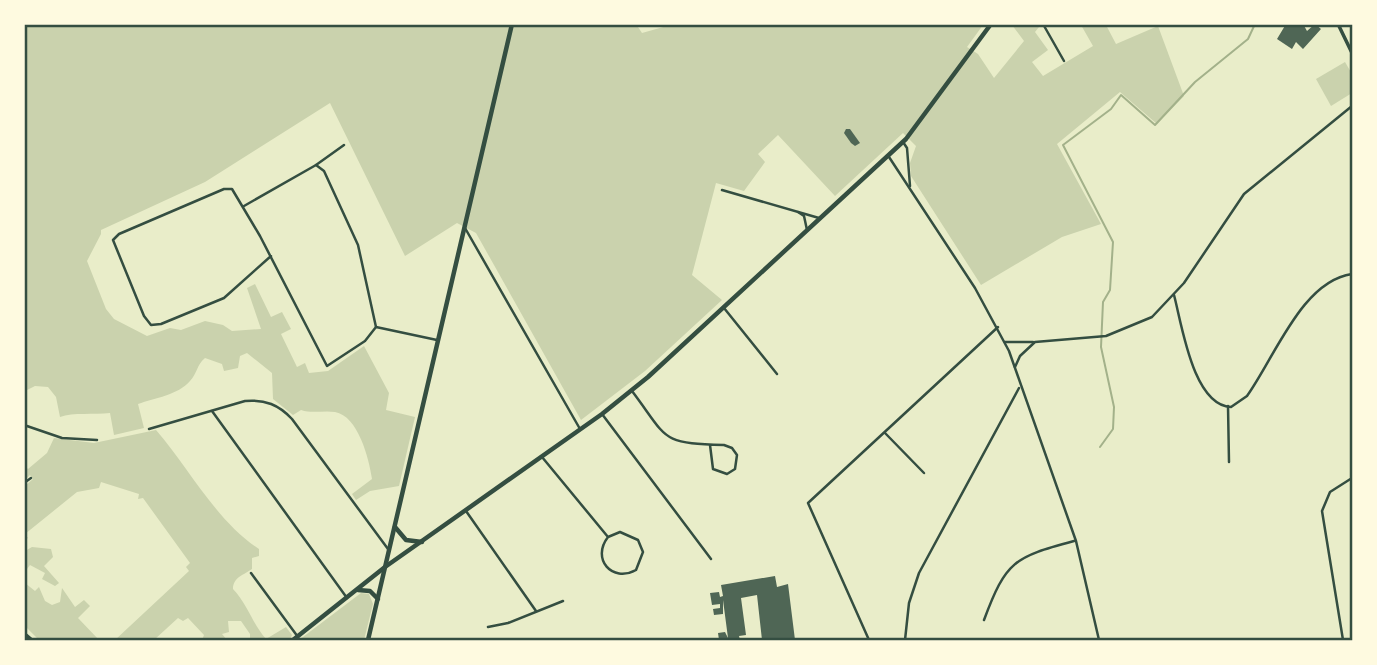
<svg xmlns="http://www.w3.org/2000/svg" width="1377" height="665" viewBox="0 0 1377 665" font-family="Mulish,sans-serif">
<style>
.green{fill:#cad2ad}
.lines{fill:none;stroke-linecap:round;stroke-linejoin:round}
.stream{stroke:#a3b18a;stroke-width:2}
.building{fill:#4f6655}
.minor{stroke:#344e41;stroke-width:2.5}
.tertiary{stroke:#344e41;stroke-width:3.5}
.secondary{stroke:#344e41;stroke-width:4.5}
.primary{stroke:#344e41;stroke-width:4.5}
.trunk{stroke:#344e41;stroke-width:4.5}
.neatline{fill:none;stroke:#344e41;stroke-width:2.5}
</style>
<rect width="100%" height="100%" fill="#e9edc9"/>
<g class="green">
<path d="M636,24L642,33L674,24L983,25L967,47L978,54L994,78L1024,41L1012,25L1039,27L1035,32L1048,50L1032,62L1043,76L1093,46L1081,25H1106L1116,44L1158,26L1184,96L1157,124L1120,92L1057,144L1101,224L1062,237L981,285L911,176L910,163L916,146L903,133L835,196L778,135L758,154L765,162L744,191L716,183L692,275L722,300L645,371L581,420L476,233L457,223L405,256L330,103L205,182L101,230V234L87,261L106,309L114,319L147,336L170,328L181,330L205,321L223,325L232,331L261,329L247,288L255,284L271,317L282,312L291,329L281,334L297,367L305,363L309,373L328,371L364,346L389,393L386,410L415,417L399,486L370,491L356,500L352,494L372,479C369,458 358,416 335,412C323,410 313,414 301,410L293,415L273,399L272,373L247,353L240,356L238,368L224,371L222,364L205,358C197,364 197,374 190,381C178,395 155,398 138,404L144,428L114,435L110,413C94,415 73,412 60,417L56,397L48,387L35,386L25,391V25Z"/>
<polygon points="1345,62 1352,74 1352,93 1331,106 1316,79"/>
<path d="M156,430C189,468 216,521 259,549V556L252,558V569C244,575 233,577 233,589C248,605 252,623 266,639L286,627L292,635L290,640H250V634L241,621H228L229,632L222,634L227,640H202L204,635L188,618L183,621L178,618L154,640H115L189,571L186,567L190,563L143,498L138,499L139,494L101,482L99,488L77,492L25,534L28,538L25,540V486L33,479L30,475L25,480L24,465L28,469L47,453L54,438L94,443Z"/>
<polygon points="32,547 51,549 53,557 44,566 59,583 55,586 42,579 45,573 30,565 27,569 25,567 25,551"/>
<polygon points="25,583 35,591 39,587 45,601 52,605 60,602 62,588 75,607 84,600 90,606 78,618 99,640 39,640 25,626"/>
<polygon points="361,593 369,594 373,604 364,640 299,640"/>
</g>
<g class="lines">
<g class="stream">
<polyline points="1100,447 1113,429 1114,407 1101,347 1103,302 1110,290 1113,242 1063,145 1111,109 1121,95 1155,125 1195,82 1248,39 1255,24"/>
<polyline points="1351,640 1352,640"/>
</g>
</g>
<g class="building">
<polygon points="1286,24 1303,24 1307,31 1315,24 1321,29 1303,49 1296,42 1292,49 1277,39"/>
<polygon points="846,129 850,129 860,143 855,146 851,143 844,133"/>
<polygon points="775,576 777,587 788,584 795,640 762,640 757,595 741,598 746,635 739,636 740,640 719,640 718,633 725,632 728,638 723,600 723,614 714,615 713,609 720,608 720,604 712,605 710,593 719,592 720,597 723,596 721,585"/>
</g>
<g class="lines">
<g class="minor">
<polyline points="1043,24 1064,61"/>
<polyline points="903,142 907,148 910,186"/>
<polyline points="889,157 975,288 1009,351 1076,541 1099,640"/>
<polyline points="316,165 324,171 358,245 376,327 437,340"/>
<polyline points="722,190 819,218"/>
<polyline points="244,206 316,165 344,145"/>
<polyline points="798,212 804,216 807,230"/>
<polyline points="465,228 580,429"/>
<polyline points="271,256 224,298 161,324 151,325 144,316 113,240 119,234 224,189 232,189 260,236 327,366 365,341 376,327"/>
<path d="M1174,295C1182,325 1193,405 1231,407L1247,396C1275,357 1302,281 1352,274"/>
<polyline points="724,308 777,374"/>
<polyline points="1005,342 1033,342"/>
<polyline points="1015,367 1020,356 1035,342 1106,336 1152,317 1184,283 1244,194 1352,106"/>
<path d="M632,391C669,440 659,443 724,445L732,448L737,455L735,469L727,474L713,469L710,445"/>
<polyline points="1228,406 1229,462"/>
<polyline points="212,411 347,598"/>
<polyline points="602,414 711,559"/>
<polyline points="24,425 62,438 97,440"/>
<path d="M149,429L245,401C265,399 279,405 292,419L388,549"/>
<polyline points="885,433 924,473"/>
<path d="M542,457L608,537C591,559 612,583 636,570L643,552L638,540L620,532L608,537"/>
<polyline points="24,483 31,478"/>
<polyline points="466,511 536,611"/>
<polyline points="251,573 298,637"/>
<path d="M984,620C1006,561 1014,557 1074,541"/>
<polyline points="488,627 508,623 563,601"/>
<polyline points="869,640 808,503 998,327"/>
<polyline points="905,640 909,603 919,573 1019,388"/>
<polyline points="1343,640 1322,511 1330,492 1352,478"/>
</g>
<polyline class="tertiary" points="1338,24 1352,53"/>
<polyline class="secondary" points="293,640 385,567 602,414 648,377 906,139 991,24"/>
<g class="primary">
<polyline points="395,527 406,540 422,542"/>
<polyline points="358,590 370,591 378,599"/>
<polyline points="368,640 512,24"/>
</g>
<polyline class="trunk" points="24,634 31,640"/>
</g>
<rect width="1377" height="665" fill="none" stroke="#fefae0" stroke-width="52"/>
<rect x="26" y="26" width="1325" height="613" class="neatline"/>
</svg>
